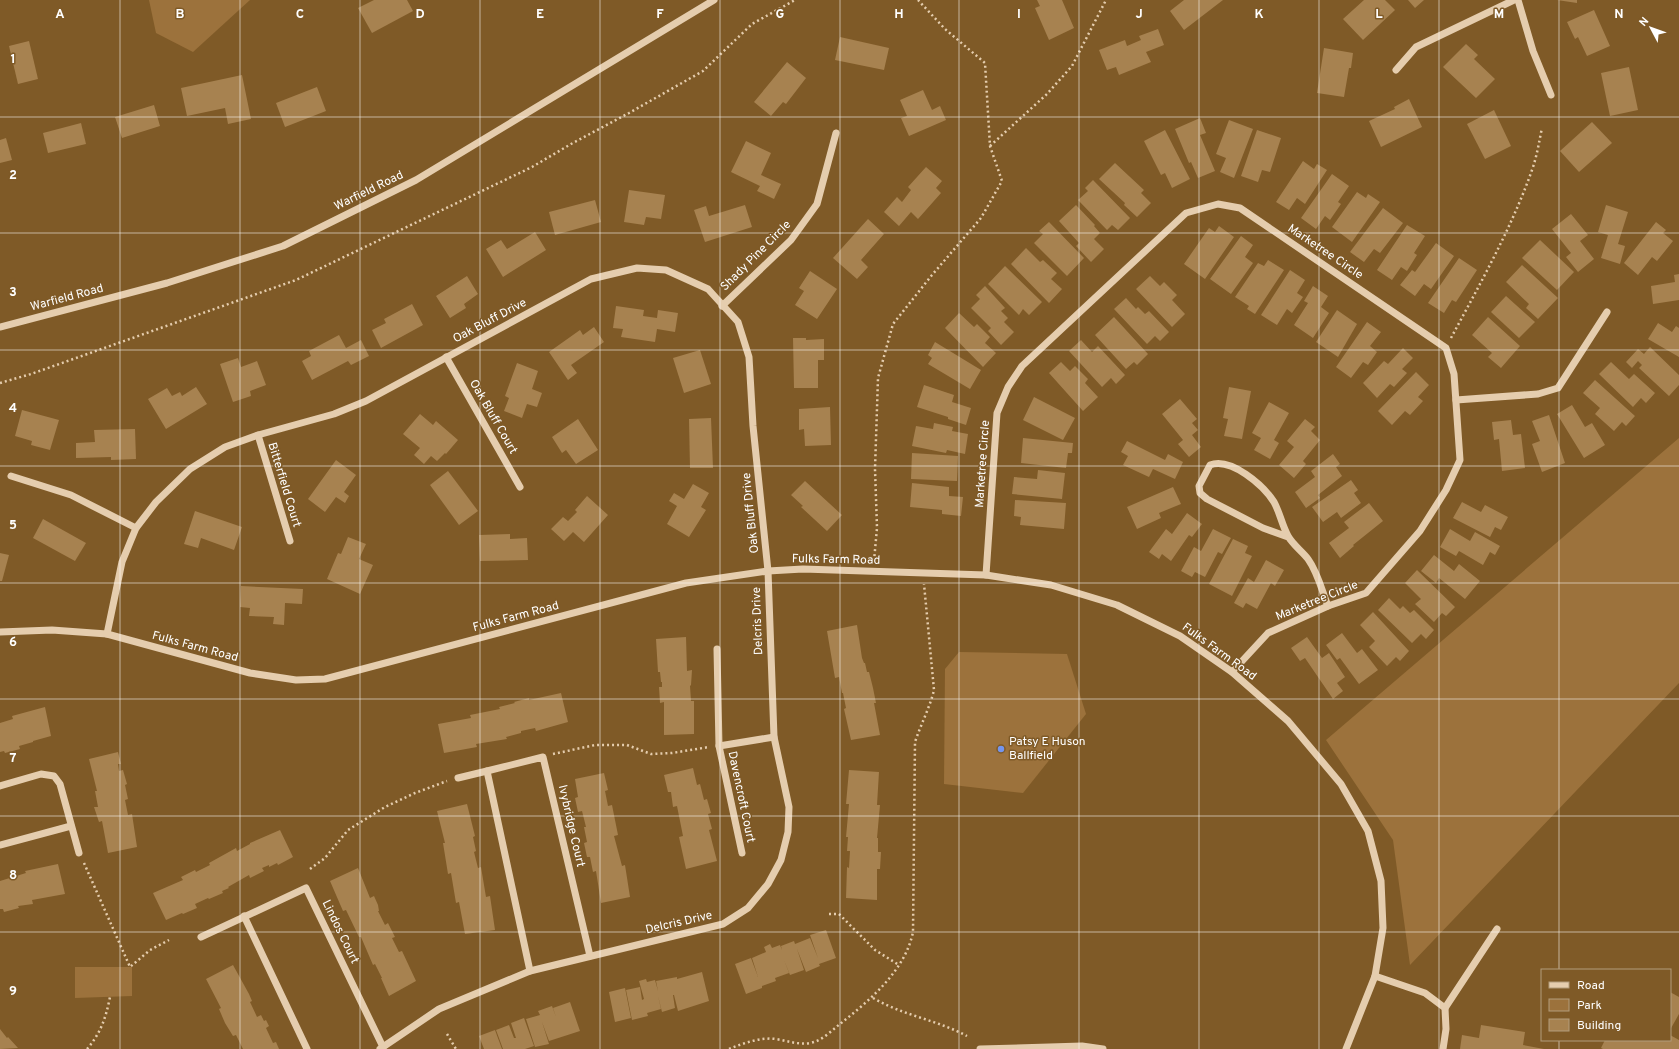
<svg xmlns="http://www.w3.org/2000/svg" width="1679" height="1049" viewBox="0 0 1679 1049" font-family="Overpass,sans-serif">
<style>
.green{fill:#9c723c}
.building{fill:#a78250}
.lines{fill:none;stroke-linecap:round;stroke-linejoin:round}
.path{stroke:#e5cdae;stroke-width:2.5;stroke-dasharray:2 3;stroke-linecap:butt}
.minor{stroke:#e5cdae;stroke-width:7}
.grid{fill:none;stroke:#fff;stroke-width:1;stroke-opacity:0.55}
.poi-dot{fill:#7495ed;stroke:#7f5a27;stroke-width:1.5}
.labels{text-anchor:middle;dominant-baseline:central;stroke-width:3;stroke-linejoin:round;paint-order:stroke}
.street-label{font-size:12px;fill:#fff;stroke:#7f5a27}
.poi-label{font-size:12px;fill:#fff;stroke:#7f5a27;text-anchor:start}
.grid-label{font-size:13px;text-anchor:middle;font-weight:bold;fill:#fff;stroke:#7f5a27;stroke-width:3;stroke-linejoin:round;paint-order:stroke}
</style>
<rect width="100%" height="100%" fill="#7f5a27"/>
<g class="green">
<polygon points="149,0 250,0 193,52 156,33"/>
<polygon points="1679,438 1679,683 1410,965 1393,840 1326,740"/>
<polygon points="959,652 1067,654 1086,714 1023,793 944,784 945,669"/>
<polygon points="75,967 132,967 132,996 75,998"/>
</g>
<g class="building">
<polygon points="374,0 407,0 413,11 372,33 358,8"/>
<polygon points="1037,0 1062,0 1074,28 1049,40 1035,8 1040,6"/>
<polygon points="1184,0 1223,0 1184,30 1170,11"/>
<polygon points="1364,0 1385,0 1395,10 1363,40 1343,19"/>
<polygon points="1408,0 1424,0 1415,8"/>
<polygon points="1557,0 1577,0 1577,3"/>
<polygon points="1594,10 1610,46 1587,56 1578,37 1575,39 1567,22"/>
<polygon points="1158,29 1164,45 1146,52 1151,62 1119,75 1116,67 1107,70 1099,50 1125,40 1127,46 1141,40 1139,36"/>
<polygon points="840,37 889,48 884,70 835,60"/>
<polygon points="29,41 38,79 18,84 9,46"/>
<polygon points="1466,44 1478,55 1474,59 1495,79 1476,98 1443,67"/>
<polygon points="1324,48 1353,53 1351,68 1349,68 1344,97 1317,93"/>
<polygon points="787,62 806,78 786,104 783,102 771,116 754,102"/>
<polygon points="1629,67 1638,110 1610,116 1601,73"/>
<polygon points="242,75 251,119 228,124 225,108 187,116 181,88"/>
<polygon points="317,87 326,111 285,127 276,103"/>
<polygon points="923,90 932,110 940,106 946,120 909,136 901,118 907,116 900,100"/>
<polygon points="1409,99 1422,127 1381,147 1369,121 1395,109 1394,107"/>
<polygon points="154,105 160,126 122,138 115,117"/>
<polygon points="1494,110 1511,146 1485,159 1467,124"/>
<polygon points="1200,118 1206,133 1200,135 1215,171 1198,178 1191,162 1189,163 1175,129"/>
<polygon points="1229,120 1253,129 1234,178 1220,172 1226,158 1216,154"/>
<polygon points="1592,122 1612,143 1579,172 1560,151"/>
<polygon points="81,123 86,144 48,153 43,133"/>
<polygon points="1165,130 1190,179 1172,188 1165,173 1161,175 1144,141"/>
<polygon points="1257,130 1281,138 1270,172 1262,170 1258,182 1241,176"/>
<polygon points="6,138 12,160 0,163 0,140"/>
<polygon points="746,141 771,153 761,175 781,184 774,199 757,191 760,186 731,172"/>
<polygon points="1303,161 1314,169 1317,164 1327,170 1305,204 1297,198 1289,210 1276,202"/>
<polygon points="1115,163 1144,190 1141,193 1151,203 1137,217 1124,205 1125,203 1099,179"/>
<polygon points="926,167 942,181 936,188 941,193 918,219 911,212 899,226 884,212 897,197 902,202 911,190 908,187"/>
<polygon points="1332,174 1349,186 1338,202 1341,204 1330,220 1325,216 1316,229 1301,218"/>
<polygon points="1093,180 1130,218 1118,230 1112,225 1107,230 1078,200 1088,191 1085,188"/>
<polygon points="629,190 665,195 661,219 646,217 644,225 624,222"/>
<polygon points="1357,192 1366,198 1368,194 1380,202 1352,242 1332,227"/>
<polygon points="595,200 601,222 555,235 549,212"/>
<polygon points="745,205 752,227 705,242 694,210 706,206 709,216"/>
<polygon points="1076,205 1095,225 1094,226 1100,233 1094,239 1104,249 1091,262 1076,246 1079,243 1059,221"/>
<polygon points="1606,205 1628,212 1618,244 1625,246 1620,264 1601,258 1608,235 1598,232"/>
<polygon points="1383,208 1403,223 1380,253 1374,249 1364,262 1350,252"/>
<polygon points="1571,214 1588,235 1580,241 1594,259 1578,272 1566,257 1571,253 1552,229"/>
<polygon points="868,219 884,234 861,260 868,267 857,279 833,258"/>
<polygon points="1049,222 1084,258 1067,276 1034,243 1043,234 1039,231"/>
<polygon points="1656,222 1666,230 1663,233 1673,241 1657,261 1652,257 1638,275 1624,263"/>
<polygon points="1407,225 1425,236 1414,253 1417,255 1407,271 1401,267 1392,280 1377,270"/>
<polygon points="1219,226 1234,237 1205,279 1184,264 1209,228 1215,232"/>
<polygon points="535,232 546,250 503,277 486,249 501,240 507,249"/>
<polygon points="1241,236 1253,245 1245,257 1253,263 1231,294 1210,279"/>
<polygon points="1540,240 1574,272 1557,290 1522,258"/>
<polygon points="1436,243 1454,256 1431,289 1424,284 1415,296 1400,285 1412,270 1415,272"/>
<polygon points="1026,248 1040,262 1043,260 1057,273 1051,279 1062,289 1049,303 1011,264"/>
<polygon points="1459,258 1477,270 1456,302 1452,300 1444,313 1428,303"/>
<polygon points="1268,260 1284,270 1255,314 1247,309 1249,306 1235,297 1258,263 1264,266"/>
<polygon points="1522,265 1558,298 1538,319 1526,308 1529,304 1506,282"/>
<polygon points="1005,266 1042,302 1029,315 1023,309 1019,315 988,284"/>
<polygon points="1290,270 1305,280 1297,293 1303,297 1292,313 1287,309 1277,325 1261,315"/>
<polygon points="810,271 837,289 817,319 795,305 804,291 799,288"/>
<polygon points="1679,274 1679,300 1653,304 1651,286 1675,282 1674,275"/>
<polygon points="467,276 478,294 464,304 466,308 450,318 436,296"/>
<polygon points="1150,276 1160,286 1164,282 1177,295 1172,300 1185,314 1172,327 1136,289"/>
<polygon points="985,286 1005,308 1001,311 1008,318 1004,322 1014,332 1001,345 988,331 991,328 971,308 980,299 976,295"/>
<polygon points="1313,286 1328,296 1321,307 1329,313 1313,338 1294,325 1308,303 1304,301"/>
<polygon points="1506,296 1535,322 1519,338 1491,312"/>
<polygon points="1126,298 1136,309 1138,307 1145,314 1149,311 1169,332 1160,341 1155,336 1147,344 1114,309"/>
<polygon points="412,304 423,325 381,348 372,330 386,323 384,319"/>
<polygon points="616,306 644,310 643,316 657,318 658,310 678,313 675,332 657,329 655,342 621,337 623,329 613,328"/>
<polygon points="1337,310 1357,324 1338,357 1316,342"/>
<polygon points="959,313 974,327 977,324 990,337 985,343 996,353 983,367 945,328"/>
<polygon points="1114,317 1148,354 1137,365 1134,362 1126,369 1095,335"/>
<polygon points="1488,317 1520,346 1501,368 1488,357 1492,353 1472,335"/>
<polygon points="1367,322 1381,332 1370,346 1377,352 1368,365 1363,362 1351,378 1336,367"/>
<polygon points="1658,323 1672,332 1676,326 1679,328 1679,357 1648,339"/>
<polygon points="594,327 604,342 571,365 577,373 568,380 549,352 580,330 583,335"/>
<polygon points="339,335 346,348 361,340 369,356 351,365 348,361 312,380 302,361 311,356 309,351"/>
<polygon points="793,338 806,338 806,340 824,339 824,360 818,360 818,388 794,388"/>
<polygon points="1081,340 1092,352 1098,346 1125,375 1116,384 1111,378 1102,387 1069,351"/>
<polygon points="935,342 981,370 970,389 928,364 932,358 928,355"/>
<polygon points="1650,347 1679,375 1679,385 1669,396 1639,368 1642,365 1638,361 1632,368 1626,362 1638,349 1644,354"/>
<polygon points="1403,348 1413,358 1402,369 1407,373 1394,387 1390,384 1377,398 1363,383 1384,361 1388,364"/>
<polygon points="700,350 711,384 684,393 673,358"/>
<polygon points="238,358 241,367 257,361 266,385 250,391 251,396 233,402 220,364"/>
<polygon points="1061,362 1070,371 1075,366 1088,379 1085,383 1098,397 1083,411 1049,373"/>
<polygon points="1611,362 1629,379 1634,374 1655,393 1646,403 1641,398 1633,407 1599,374"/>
<polygon points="517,363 538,371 532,389 542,393 537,407 527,404 522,418 504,411 509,398 505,396"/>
<polygon points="1416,372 1429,385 1418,397 1423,401 1410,415 1405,411 1392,425 1378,411"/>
<polygon points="1595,380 1635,416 1626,426 1622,422 1614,431 1595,414 1600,408 1583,393"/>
<polygon points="924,385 954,395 952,402 971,408 966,425 948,419 948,417 917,407"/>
<polygon points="196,387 207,404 166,429 148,399 167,388 172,396 180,392 182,396"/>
<polygon points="1229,387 1251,391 1242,439 1224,436 1228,419 1223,418"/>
<polygon points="1034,397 1075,418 1063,440 1023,420"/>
<polygon points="1180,399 1197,419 1192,423 1198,430 1192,435 1201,447 1189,457 1178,444 1183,440 1162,414"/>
<polygon points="1269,402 1289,413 1274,440 1279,443 1270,459 1254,450 1261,438 1252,433"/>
<polygon points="1572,405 1585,427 1592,423 1605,445 1584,458 1557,414"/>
<polygon points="830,407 831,445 805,446 804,429 799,430 799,409"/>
<polygon points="22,410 59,420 50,450 31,445 32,441 15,436"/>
<polygon points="420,414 433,425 436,421 458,440 446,454 445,453 437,461 431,456 424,464 414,455 420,448 403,434"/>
<polygon points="1549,415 1565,463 1542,472 1532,444 1540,441 1532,421"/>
<polygon points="711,418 713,468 690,468 689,419"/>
<polygon points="578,419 598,450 576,464 566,450 562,453 552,437"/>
<polygon points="1305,419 1315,427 1311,431 1320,440 1303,461 1306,464 1294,478 1279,465 1294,447 1287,441"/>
<polygon points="1511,420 1513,435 1521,434 1525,468 1502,471 1499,439 1494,440 1492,422"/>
<polygon points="934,423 953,427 952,431 968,434 965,454 947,450 946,453 912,446 916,426 933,429"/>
<polygon points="135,429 136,459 111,460 111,457 76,458 76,443 95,442 94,430"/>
<polygon points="1023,438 1073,443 1072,453 1068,453 1066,468 1021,463"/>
<polygon points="1127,441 1165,460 1168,454 1183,462 1175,479 1153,469 1149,477 1123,465 1128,456 1121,452"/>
<polygon points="912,453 958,456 957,481 911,479"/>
<polygon points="1333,454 1340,464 1336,467 1342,476 1318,495 1320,498 1306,508 1295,492 1315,477 1311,471"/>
<polygon points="336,460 356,475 344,492 349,496 345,503 336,497 325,512 308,499"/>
<polygon points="1038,470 1065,473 1062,499 1012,494 1014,477 1037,479"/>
<polygon points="448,471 478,511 459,525 430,485"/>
<polygon points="1351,480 1358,490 1354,493 1361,503 1341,518 1337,512 1323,522 1312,507"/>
<polygon points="805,481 842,515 827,531 801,507 803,506 791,495"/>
<polygon points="912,483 949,487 949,496 963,497 961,516 942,514 942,510 910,507"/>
<polygon points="693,484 709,493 701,507 706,510 689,537 667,524 677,506 669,501 674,493 684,499"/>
<polygon points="1173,487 1181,504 1159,513 1161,518 1137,529 1127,507"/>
<polygon points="587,496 608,515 584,542 573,532 564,541 551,529 563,517 568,521 577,512 575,510"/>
<polygon points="1015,500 1066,503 1064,529 1020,525 1021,517 1014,516"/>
<polygon points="1462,502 1481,512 1485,505 1508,517 1501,530 1495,527 1490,537 1453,518"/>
<polygon points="1369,503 1383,521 1353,545 1354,546 1340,558 1329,543 1349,528 1344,522"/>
<polygon points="195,511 242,527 234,550 201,538 198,548 184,544"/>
<polygon points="1187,513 1202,524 1192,537 1189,535 1171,561 1162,554 1159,559 1149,552 1166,529 1172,534"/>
<polygon points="43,519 86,543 75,561 33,538"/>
<polygon points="1213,529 1231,538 1222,554 1218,552 1205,577 1195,572 1192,577 1181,571 1194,547 1201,551"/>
<polygon points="1450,529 1470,541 1475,532 1500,546 1495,555 1490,552 1483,565 1459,551 1456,556 1440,547"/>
<polygon points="510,534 510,539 527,538 528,560 480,561 479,535"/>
<polygon points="348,537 366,544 359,559 373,565 360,594 327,579 338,553 341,554"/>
<polygon points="1233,539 1248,546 1245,553 1252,556 1232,596 1209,584"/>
<polygon points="0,553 9,555 2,581 0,581"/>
<polygon points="1434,555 1454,571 1459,564 1480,581 1465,599 1439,578 1436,583 1421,571"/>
<polygon points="1266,560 1284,570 1275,586 1271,583 1257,609 1246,603 1243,608 1234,603 1248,578 1254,582"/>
<polygon points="1417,570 1455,607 1446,616 1442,613 1434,622 1415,604 1421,599 1405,583"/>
<polygon points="241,586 303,589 302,604 285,603 284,625 273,624 274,617 249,616 250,608 240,607"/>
<polygon points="1389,598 1400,609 1403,606 1410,613 1414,610 1434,630 1426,639 1421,634 1412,643 1378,610"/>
<polygon points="1373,612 1409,651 1400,661 1396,657 1387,666 1369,647 1375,641 1360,625"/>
<polygon points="857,625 862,658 864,663 865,663 867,672 869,672 873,688 876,703 874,703 880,735 851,740 844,709 846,708 843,693 842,693 839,677 835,678 827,631"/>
<polygon points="1342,633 1357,653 1362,649 1378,670 1359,684 1340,658 1337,660 1326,645"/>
<polygon points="686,637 687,671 692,670 691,685 690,686 691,701 694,701 694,734 664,735 664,702 660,703 659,687 662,687 662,682 661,682 660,672 658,672 656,639"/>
<polygon points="1307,637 1322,658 1329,653 1345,677 1337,683 1343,691 1333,699 1305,658 1300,661 1291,648"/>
<polygon points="561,693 568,722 536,731 535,728 521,731 521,733 506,737 507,739 476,744 477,747 444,753 438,724 471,718 470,715 500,709 499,707 515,703 514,702 529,698 529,700"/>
<polygon points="45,707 51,736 33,741 33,742 19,746 20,749 5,753 4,751 0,752 0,723 13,719 12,716"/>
<polygon points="118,752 121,764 118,764 119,771 123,770 127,784 125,785 128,799 125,800 128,815 132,814 137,847 108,853 102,821 99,822 94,807 98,807 95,791 97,791 89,759"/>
<polygon points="693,768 697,785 700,784 704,800 707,799 711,813 708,814 712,829 709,830 717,861 686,869 679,837 683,836 677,806 673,807 671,792 668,792 664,775"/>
<polygon points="849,770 879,772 877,805 880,805 877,838 878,838 878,852 881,852 880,869 877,869 877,900 846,898 847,867 849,868 850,851 847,851 848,837 846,837 849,804 846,804"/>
<polygon points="604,773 608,790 605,791 608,806 612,805 618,835 614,836 622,866 625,865 630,897 601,903 596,871 593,872 590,857 587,857 584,843 587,842 584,827 586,827 582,811 578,812 575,798 578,797 575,779"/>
<polygon points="467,804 475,836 473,837 476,851 474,852 478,868 481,867 486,897 490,896 495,930 465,934 459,902 456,903 451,873 448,874 443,843 445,843 437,811"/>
<polygon points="280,830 293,857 278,865 277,863 269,867 269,865 262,868 264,871 250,878 249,875 228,887 229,888 222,891 223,893 209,899 208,898 195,904 197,908 183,914 182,913 166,920 153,893 183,880 181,877 195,870 196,872 210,865 209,863 236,848 237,851 250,844 250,843"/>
<polygon points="58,864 65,894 32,900 33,904 18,906 19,908 4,912 3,909 0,909 0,881 26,873 25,871"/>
<polygon points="358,868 370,898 374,896 378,905 379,911 378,911 385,925 388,923 395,937 392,938 399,952 402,951 416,981 389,996 381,978 382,978 375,964 373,965 361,937 359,937 346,910 343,911 330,881"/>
<polygon points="826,930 836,958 819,964 820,966 806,972 797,949 804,970 790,975 784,960 789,973 775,978 776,981 762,986 762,988 746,994 735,964 751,958 758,977 752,958 766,952 764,947 770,944 772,948 780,945 782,950 781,946 794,941 795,944 810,938 818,958 810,935"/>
<polygon points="233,965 249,994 252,1001 250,1002 257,1017 261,1015 264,1021 266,1020 269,1026 266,1028 273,1043 276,1042 279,1049 243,1049 236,1035 233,1036 225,1023 219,1009 221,1008 206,979"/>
<polygon points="702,972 709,1001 678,1011 674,995 673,995 675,1008 662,1012 658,996 661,1009 647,1013 648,1016 632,1020 626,990 640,987 642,1000 644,999 639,981 646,979 647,982 655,980 658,991 656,981 677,977 677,979"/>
<polygon points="625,988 631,1018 615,1022 609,992"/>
<polygon points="1670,992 1679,997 1679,1014 1670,1030"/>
<polygon points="570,1002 580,1031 549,1041 542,1022 549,1044 535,1047 526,1019 540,1015 538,1011 552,1006 556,1017 553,1008"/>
<polygon points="524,1018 534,1046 525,1049 503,1049 496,1030 509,1025 514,1038 516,1038 511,1023"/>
<polygon points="1481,1025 1525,1032 1523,1045 1544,1049 1460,1049 1462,1035 1479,1038"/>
<polygon points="0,1029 7,1038 8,1037 18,1048 0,1049"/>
<polygon points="495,1030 502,1049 484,1049 479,1036"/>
<polygon points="1670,1035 1679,1040 1679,1049 1603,1049 1601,1048 1605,1040 1670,1040"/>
</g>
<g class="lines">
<g class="path">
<polyline points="990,146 1047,94 1072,66 1106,0"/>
<path d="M1451,338C1480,284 1512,227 1532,170C1537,156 1539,142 1542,128"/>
<polyline points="0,383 31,374 296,280 532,167 571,144 629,113 703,71 752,24 795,0"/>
<polyline points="874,561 877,528 875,469 878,378 893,324 932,275 981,218 1002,181 990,146 985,63 945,29 918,0"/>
<polyline points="553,754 595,745 627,745 651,754 672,753 709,747"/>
<polyline points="84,863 130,967 150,950 169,940"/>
<polyline points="310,869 325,858 348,830 385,807 415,793 447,781"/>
<polyline points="829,914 839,914 875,950 899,965"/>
<path d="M873,998C902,1015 937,1020 967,1036"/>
<polyline points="447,1034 456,1049"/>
<path d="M87,1049C101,1033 106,1017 110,997"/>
<path d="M729,1049C744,1043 760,1037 776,1039C788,1041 798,1045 810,1043C822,1041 831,1031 840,1024C870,1000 905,971 913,932L915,742C921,724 930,707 934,690L924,584"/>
</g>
<g class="minor">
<polyline points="1518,0 1533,51 1551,95"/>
<polyline points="1396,70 1416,47 1514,0"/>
<polyline points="722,306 791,240 817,204 836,133"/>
<polyline points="0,327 167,283 283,246 416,180 714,0"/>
<polyline points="446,357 520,487"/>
<polyline points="1456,400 1538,394 1558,388 1607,312"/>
<polyline points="258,435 290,541"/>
<polyline points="11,476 71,495 136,528"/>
<path d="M1288,537L1263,528L1207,499L1200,493L1199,486L1210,465C1231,457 1263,485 1274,502C1280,513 1282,525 1288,536C1293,545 1302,551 1308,559C1318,573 1322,591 1328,606"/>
<polyline points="986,575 997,413 1008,387 1022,366 1186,213 1218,204 1240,208 1446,348 1454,374 1460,460 1446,490 1420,531 1366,593 1328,606 1268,633 1232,672"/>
<polyline points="0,632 52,630 107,634 250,673 296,680 325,679 686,583 768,571 803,569 986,575 1051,585 1117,605 1180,636 1232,672 1288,721 1341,784 1368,831 1381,881 1383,928 1375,976 1346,1049"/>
<polyline points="107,634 122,562 136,528 156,502 190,469 225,447 258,435 334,414 366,401 591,279 637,268 666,270 708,289 738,322 749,357 753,426 768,571 774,737 789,807 788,832 781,860 768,884 748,908 723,924 530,971 439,1009 380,1049"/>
<polyline points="717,649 719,746 742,853"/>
<polyline points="719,746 774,737"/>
<polyline points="458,778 487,771"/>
<polyline points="0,786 41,774 54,776 60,784 79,853"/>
<polyline points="0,845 71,826"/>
<polyline points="244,916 307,1049"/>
<polyline points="201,937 306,888 383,1047"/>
<polyline points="530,971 487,771 543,757 590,956"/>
<polyline points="1375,976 1425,993 1445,1008 1446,1029 1443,1049"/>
<polyline points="1445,1008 1497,929"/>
<polyline points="980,1049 1082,1046 1103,1049"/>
</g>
</g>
<path class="grid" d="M120,0V1049M240,0V1049M360,0V1049M480,0V1049M600,0V1049M720,0V1049M840,0V1049M959,0V1049M1079,0V1049M1199,0V1049M1319,0V1049M1439,0V1049M1559,0V970M0,117H1679M0,233H1679M0,350H1679M0,466H1679M0,583H1679M0,699H1679M0,816H1679M0,932H1679M1559,1040V1049"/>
<circle class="poi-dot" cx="1001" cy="749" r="4"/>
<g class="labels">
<g class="street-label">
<text transform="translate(369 191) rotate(-26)">Warfield Road</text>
<text transform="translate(1325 252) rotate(34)">Marketree Circle</text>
<text transform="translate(756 256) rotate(-45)">Shady Pine Circle</text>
<text transform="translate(67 298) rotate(-15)">Warfield Road</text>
<text transform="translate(490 321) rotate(-28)">Oak Bluff Drive</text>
<text transform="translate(493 417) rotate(60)">Oak Bluff Court</text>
<text transform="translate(983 464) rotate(-86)">Marketree Circle</text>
<text transform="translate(284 485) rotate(73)">Bitterfield Court</text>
<text transform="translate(751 513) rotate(-96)">Oak Bluff Drive</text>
<text transform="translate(836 560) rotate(1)">Fulks Farm Road</text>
<text transform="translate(1317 601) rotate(-22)">Marketree Circle</text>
<text transform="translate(516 617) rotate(-15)">Fulks Farm Road</text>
<text transform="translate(758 621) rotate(-92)">Delcris Drive</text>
<text transform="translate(195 647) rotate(15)">Fulks Farm Road</text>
<text transform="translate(1219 652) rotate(36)">Fulks Farm Road</text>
<text transform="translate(741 797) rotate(78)">Davencroft Court</text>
<text transform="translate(571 826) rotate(77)">Ivybridge Court</text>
<text transform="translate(679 923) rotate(-13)">Delcris Drive</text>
<text transform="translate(340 932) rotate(64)">Lindos Court</text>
</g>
<g class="poi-label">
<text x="1009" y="742">Patsy E Huson<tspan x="1009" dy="14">Ballfield</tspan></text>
</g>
</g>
<g class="grid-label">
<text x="60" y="18">A</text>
<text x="180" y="18">B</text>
<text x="300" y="18">C</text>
<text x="420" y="18">D</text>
<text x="540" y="18">E</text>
<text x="660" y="18">F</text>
<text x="780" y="18">G</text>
<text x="899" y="18">H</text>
<text x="1019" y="18">I</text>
<text x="1139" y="18">J</text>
<text x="1259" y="18">K</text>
<text x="1379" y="18">L</text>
<text x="1499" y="18">M</text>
<text x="1619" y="18">N</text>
<text x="13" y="63">1</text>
<text x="13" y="179">2</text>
<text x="13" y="296">3</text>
<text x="13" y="412">4</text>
<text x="13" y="529">5</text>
<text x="13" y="646">6</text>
<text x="13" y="762">7</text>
<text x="13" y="879">8</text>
<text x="13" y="995">9</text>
</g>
<rect x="1541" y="969" width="130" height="72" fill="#7f5a27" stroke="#b29c7d"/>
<rect x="1549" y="982" width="20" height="6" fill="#e5cdae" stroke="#b29c7d"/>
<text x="1577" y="989" font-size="12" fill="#ffffff">Road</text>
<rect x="1549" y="999" width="20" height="12" fill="#9c723c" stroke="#b29c7d"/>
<text x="1577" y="1009" font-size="12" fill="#ffffff">Park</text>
<rect x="1549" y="1019" width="20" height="12" fill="#a78250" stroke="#b29c7d"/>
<text x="1577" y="1029" font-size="12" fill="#ffffff">Building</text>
<g transform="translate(1651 28) rotate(311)" stroke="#7f5a27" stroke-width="3" paint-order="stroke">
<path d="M0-3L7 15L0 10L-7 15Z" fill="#ffffff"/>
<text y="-6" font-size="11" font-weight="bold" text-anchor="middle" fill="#ffffff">N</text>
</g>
</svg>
